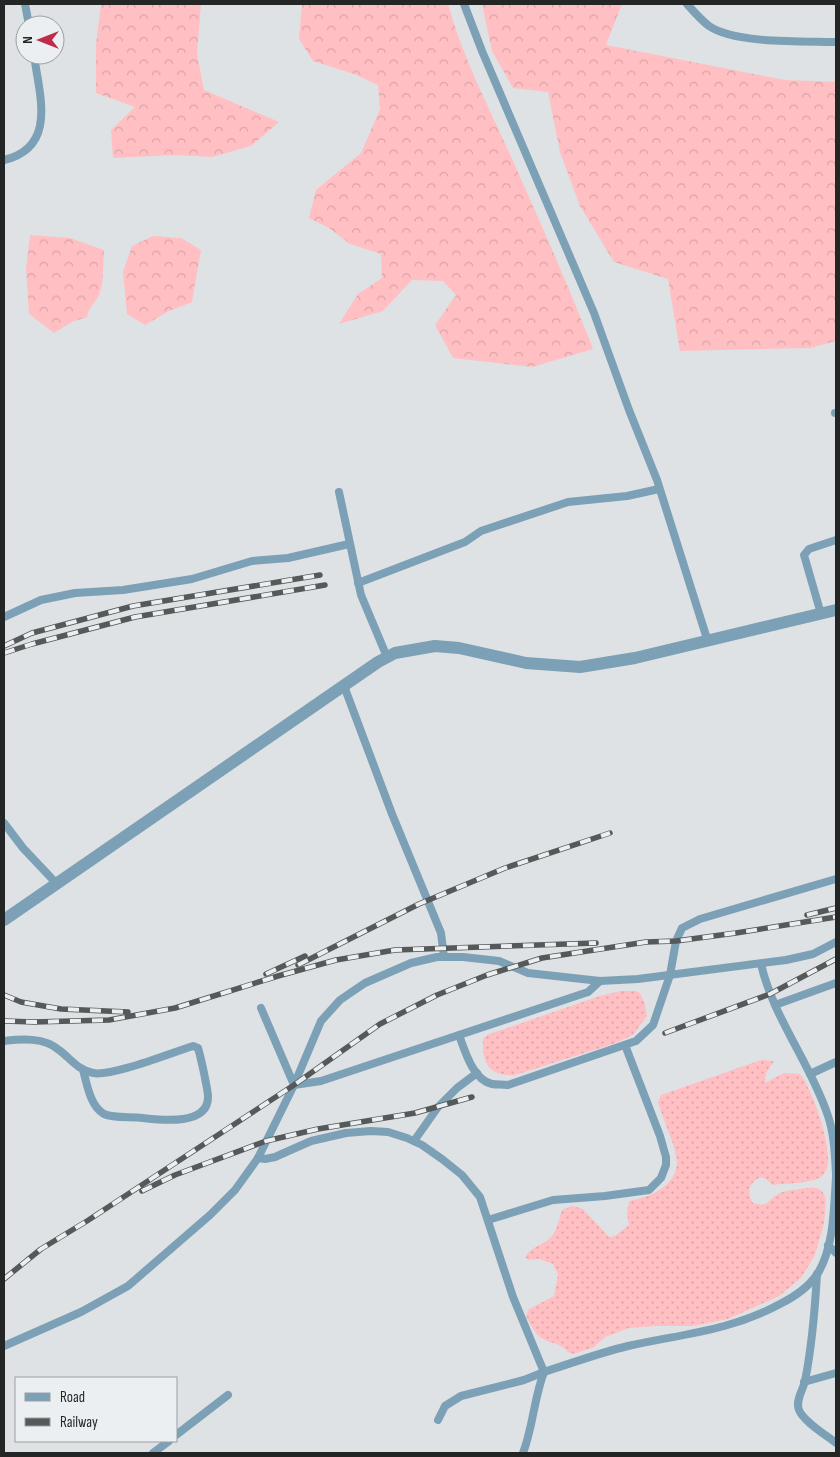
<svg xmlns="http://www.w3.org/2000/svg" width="840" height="1457" viewBox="0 0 840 1457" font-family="'Sofia Sans Condensed',sans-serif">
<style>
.grass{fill:url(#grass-dots)}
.forest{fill:url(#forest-crowns)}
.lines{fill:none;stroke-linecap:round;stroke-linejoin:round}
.service{stroke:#7ca0b6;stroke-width:8}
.minor{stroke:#7ca0b6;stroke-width:12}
.rail-casing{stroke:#565959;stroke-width:5.5}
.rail{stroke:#eceff2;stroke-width:4;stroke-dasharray:11;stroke-linecap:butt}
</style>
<defs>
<pattern id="grass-dots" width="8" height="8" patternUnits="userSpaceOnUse" patternTransform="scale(1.25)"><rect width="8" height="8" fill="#ffbfc3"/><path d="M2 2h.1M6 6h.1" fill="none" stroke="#daa4a7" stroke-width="1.8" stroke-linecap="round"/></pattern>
<pattern id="forest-crowns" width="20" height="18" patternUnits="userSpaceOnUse" patternTransform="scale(1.25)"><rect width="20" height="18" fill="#ffbfc3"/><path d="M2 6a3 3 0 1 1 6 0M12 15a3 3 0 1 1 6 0" fill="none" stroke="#daa4a7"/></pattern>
</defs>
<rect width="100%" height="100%" fill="#dee2e4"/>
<g class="grass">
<path d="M621,991H635L640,993L645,1004L647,1016L633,1035L616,1043L515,1075C489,1077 482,1064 483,1039L487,1035L600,996Z"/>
<path d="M761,1060L774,1061L766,1073L765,1083L784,1073L800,1074C812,1088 840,1163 822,1176C813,1184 785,1183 773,1185L766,1179L760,1177C749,1184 746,1191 753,1203C768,1208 768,1200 778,1194C783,1191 810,1187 815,1188C818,1188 820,1190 822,1191L826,1199L824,1223L815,1255L801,1278L779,1296L728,1319L693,1326H656L629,1328L605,1337L594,1347L574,1354L568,1352C558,1341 553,1345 543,1339C535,1335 530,1323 526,1316L529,1309L554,1296L558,1275L553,1264L539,1259L529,1260L525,1257C533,1245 541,1247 551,1237C557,1231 559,1218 562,1210L573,1206L583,1209L609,1237L615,1236L629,1225L627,1214L629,1201C650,1197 676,1187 677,1162C677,1148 662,1118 658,1102L661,1095Z"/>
</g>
<g class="forest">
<polygon points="101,4 201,4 197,54 204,90 279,122 251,146 212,157 174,155 113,158 111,130 135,107 96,93 96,44"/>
<path d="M302,4H448C462,55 487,104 509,152C538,217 567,282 593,349L532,367L453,358L435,325L456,295L443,281L412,280L383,311L339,324L358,294L382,278L381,254L350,244L329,228L309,218L316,190L361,153L380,109L378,85L354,74L313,61L299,39Z"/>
<polygon points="482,4 622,4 606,45 785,80 836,82 836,341 810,348 680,351 668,279 614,262 580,206 560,152 548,92 513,88 492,51"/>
<path d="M30,235L70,238L104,250C103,264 104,282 99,295C95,303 88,308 87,317L72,322L54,333L29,314L26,269Z"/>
<polygon points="153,236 181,238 201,250 192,302 169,311 145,325 127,314 123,272 132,246"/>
</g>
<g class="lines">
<g class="service">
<polyline points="25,4 29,25"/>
<polyline points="464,4 482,51 594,313 629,410 657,480 708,642"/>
<path d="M687,4C694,12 701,20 709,26C735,44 804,41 836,42"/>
<path d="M4,160C58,147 39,94 34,55"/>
<polyline points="835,413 836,413"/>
<polyline points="339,492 361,595 387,657"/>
<polyline points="358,583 465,542 481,531 568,502 627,496 659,489"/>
<polyline points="821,614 804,555 809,549 836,540"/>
<polyline points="4,617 41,600 75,593 123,590 192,579 252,561 288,558 349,544"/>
<polyline points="344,686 392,814 441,933 444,957"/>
<polyline points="4,823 23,848 56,883"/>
<path d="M761,964C773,1017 809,1061 827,1113C834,1132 835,1153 836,1174"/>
<polyline points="775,1005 836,983"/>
<polyline points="261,1008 294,1085 321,1081 588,992 600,981"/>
<path d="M459,1035C465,1051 473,1080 492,1084C497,1085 503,1084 508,1085L636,1041L653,1025L670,975L676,941L682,928L700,919L836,879"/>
<path d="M4,1041C22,1039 44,1037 59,1050C71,1059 78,1070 93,1073C111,1077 173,1052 193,1046L198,1048C201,1058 203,1068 205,1078C206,1084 208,1091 208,1097C208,1126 161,1120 143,1118C131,1116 115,1119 104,1114C90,1106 87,1084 83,1070"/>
<polyline points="810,1074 836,1062"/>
<polyline points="414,1141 438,1107 457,1088 477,1073"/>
<path d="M258,1158L265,1159L275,1157L311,1141L346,1133L371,1131L388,1132L407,1138L422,1145L442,1159L462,1175L480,1197L513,1297L544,1372C572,1363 599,1353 628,1346C682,1334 730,1331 780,1304C794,1297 809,1287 818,1273C834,1246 834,1208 836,1177"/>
<polyline points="488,1220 553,1200 605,1196 649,1190 661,1178 666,1165 666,1157 660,1136 625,1045"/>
<polyline points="828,1245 836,1253"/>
<path d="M817,1274C815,1309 812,1346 805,1381C803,1390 795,1401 799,1410C803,1421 826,1435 836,1443"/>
<polyline points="4,1346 81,1312 128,1286 210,1215 235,1190 258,1158 294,1085 321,1021 340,1000 365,983 411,963 437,957 463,957 499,961 528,973 600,981 638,979 786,960 813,954 836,942"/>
<polyline points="804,1382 836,1373"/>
<path d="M438,1420L445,1406L461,1396L524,1380L544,1372C534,1398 533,1427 523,1453"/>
<polyline points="176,1435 228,1395"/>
<polyline points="153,1453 169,1441"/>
</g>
<polyline class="minor" points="4,920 378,662 395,653 435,646 459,648 526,663 580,667 635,658 836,610"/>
<defs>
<g id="rail">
<polyline points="4,646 32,633 133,606 320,575"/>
<polyline points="4,653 32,644 135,617 325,585"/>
<polyline points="807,915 836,908"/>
<polyline points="298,965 419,904 505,868 610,833"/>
<polyline points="266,974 305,956"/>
<polyline points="4,995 21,1002 61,1009 128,1012"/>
<polyline points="4,1021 34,1022 109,1020 175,1008 278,976 336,960 395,950 596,943"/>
<polyline points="665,1033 770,994 836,959"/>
<polyline points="142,1191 175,1175 266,1141 318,1129 415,1113 472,1097"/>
<polyline points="4,1279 41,1249 87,1221 294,1085 380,1024 437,995 487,975 542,958 646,942 676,941 736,933 836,917"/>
</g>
</defs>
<use href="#rail" class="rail-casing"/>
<use href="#rail" class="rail"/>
</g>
<rect width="840" height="1457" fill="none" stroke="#242626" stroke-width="10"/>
<rect x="15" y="1377" width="162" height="65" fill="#eceff2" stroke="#9c9fa0"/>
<rect x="25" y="1393" width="25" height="8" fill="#7ca0b6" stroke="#9c9fa0"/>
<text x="60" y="1402" font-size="15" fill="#242626">Road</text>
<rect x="25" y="1418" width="25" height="8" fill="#565959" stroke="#9c9fa0"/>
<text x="60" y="1427" font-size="15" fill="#242626">Railway</text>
<g transform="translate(40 40) rotate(270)"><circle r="24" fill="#eceff2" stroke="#9c9fa0"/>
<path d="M0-4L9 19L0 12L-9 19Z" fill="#bd2d4a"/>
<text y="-8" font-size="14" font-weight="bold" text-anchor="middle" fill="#242626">N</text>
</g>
</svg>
